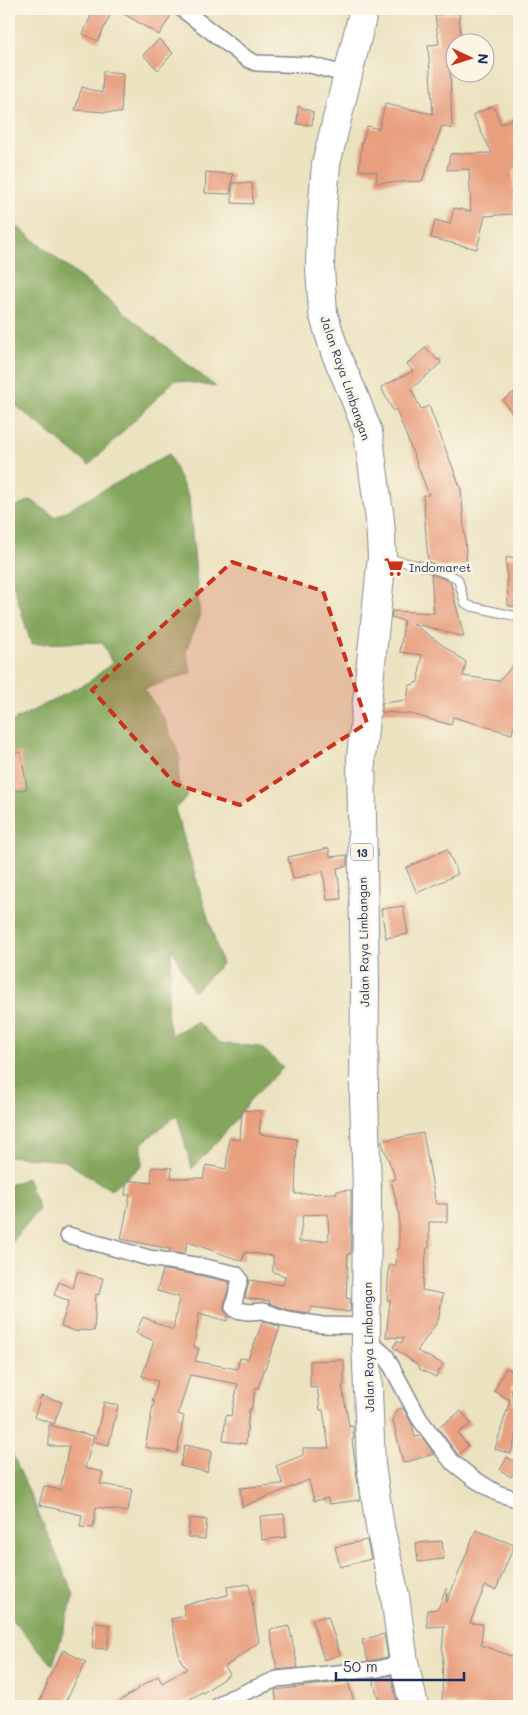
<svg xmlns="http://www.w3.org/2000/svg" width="528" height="1715" viewBox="0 0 528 1715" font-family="Mali,sans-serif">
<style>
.forest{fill:#83a65b;stroke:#4f6a5c}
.building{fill:#e89f7e;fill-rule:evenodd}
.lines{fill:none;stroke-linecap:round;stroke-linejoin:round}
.lane-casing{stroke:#83888e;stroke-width:10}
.street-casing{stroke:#83888e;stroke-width:18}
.highway-casing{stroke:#83888e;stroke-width:30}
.lane{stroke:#fff;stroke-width:8}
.street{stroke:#fff;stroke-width:15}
.highway{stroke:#fff;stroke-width:28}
.marked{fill:#c8321e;fill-opacity:0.2;stroke:#c8321e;stroke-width:4;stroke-dasharray:10 6;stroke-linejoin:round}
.labels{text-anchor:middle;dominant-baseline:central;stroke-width:5;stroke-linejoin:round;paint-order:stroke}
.shield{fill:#fcf5e5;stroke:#5e6a86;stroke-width:1}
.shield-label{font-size:11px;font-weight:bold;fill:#1b2f5e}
.street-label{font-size:12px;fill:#1b2f5e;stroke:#fcf5e5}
.poi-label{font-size:12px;fill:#1b2f5e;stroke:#fcf5e5;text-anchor:start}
</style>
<rect width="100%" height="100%" fill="#fcf5e5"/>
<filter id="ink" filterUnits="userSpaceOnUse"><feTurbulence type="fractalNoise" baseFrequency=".02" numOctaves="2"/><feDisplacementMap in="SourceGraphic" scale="10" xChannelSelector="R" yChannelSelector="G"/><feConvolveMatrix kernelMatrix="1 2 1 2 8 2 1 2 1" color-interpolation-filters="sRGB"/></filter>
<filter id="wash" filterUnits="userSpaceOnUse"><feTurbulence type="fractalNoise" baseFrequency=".0096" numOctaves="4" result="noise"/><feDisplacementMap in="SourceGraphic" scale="20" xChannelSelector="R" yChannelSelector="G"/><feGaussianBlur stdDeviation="1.12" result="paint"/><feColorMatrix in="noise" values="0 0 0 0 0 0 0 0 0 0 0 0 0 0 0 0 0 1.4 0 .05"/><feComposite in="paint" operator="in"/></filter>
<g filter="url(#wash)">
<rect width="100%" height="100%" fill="#ebe2bf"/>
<g class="forest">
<polygon points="9,214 14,224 216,387 175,380 89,465 9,400"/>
<polygon points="169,454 189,499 200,617 186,650 191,673 144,689 163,717 180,757 178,782 188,795 175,809 222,964 194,992 172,948 167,1013 171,1035 197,1022 220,1043 261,1047 283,1068 250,1100 229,1128 192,1169 177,1115 142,1143 142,1166 111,1190 65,1161 9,1156 9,723 90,681 112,663 102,642 31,644 9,570 9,509 31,500 55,517"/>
<polygon points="27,1178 39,1209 10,1244 9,1249 9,1185"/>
<polygon points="9,1446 74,1595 53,1665 9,1617"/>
</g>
<g id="blocks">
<g class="building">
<polygon points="94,9 101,9 111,13 98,41 83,34"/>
<polygon points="116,9 173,9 173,12 159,35"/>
<polygon points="459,13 461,42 456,42 456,78 450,67 452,129 442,126 422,181 376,183 377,172 359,170 362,143 367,126 379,129 385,104 433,114 428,45 439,44 435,15"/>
<polygon points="159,39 173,53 158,70 143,55"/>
<polygon points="103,71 123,73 121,113 75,110 82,87 102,93"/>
<polygon points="298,106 313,112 312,125 297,124"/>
<polygon points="493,106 501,124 516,117 519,124 519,164 513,172 514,214 485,216 477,249 431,238 435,220 450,224 454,208 471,211 469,169 447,170 450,154 492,153 473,115"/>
<polygon points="206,172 233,174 230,194 205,193"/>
<polygon points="232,183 252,183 253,204 232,203"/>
<polygon points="426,347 437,360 439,359 441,363 411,389 421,409 429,406 461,489 467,565 446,566 447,568 428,562 423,495 429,495 396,409 393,411 381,387 413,371 407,364"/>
<polygon points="519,389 519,423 503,400"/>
<polygon points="519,557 519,606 508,606 506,558"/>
<polygon points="431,574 450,581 464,637 412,623 466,662 463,676 499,681 519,659 519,727 514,726 512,734 453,717 451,725 411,714 382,712 382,703 407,700 409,686 418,682 422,655 400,652 404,621 391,617 392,611 434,613"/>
<polygon points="21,752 27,789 9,792 9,754"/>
<polygon points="329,848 330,857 347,855 347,866 337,868 341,899 327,900 323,871 293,879 288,857"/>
<polygon points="447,849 458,874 417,893 406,868"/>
<polygon points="403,906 408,934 386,938 381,909"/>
<path d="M242,1110L261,1111L259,1134L297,1139L295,1194L337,1193V1191L351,1190V1253L348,1254L346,1298L351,1299L350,1312L312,1307L309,1313L288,1310L269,1303L270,1301L245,1298L249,1280L283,1285L285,1276L273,1272V1256L245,1252L242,1261L188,1242L184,1254L169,1252L170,1249L121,1239L130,1195H125L127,1180L151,1183L152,1167L172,1168L171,1178H203L206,1165L226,1169L229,1138L240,1140ZM328,1214L329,1240L299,1242L303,1215Z"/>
<polygon points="423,1133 436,1204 447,1204 447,1222 429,1222 429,1248 427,1248 422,1290 443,1294 438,1321 417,1351 443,1364 436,1377 419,1369 420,1367 393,1347 397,1341 401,1343 404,1338 386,1337 390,1300 387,1300 389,1265 396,1265 397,1249 399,1249 399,1213 391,1180 396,1179 381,1141"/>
<polygon points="163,1270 199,1275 230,1282 224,1305 224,1310 228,1315 227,1321 199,1313 194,1347 199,1349 195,1361 237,1369 240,1358 248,1359 263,1321 280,1327 258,1388 256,1387 251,1410 249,1409 246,1444 223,1441 226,1415 231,1416 238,1384 190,1375 178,1414 184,1416 177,1453 145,1447 154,1401 152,1401 158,1381 142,1376 154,1341 136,1333 143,1317 173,1330 179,1297 157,1291"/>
<polygon points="77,1272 103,1278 99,1295 96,1294 94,1331 79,1330 78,1332 61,1326 69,1301 54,1295 59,1282 73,1288"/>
<polygon points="344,1360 344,1386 342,1386 349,1426 353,1426 354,1439 352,1439 360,1500 329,1504 328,1498 314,1501 309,1480 242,1507 240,1488 283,1484 276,1466 303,1455 303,1448 329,1448 323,1410 320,1410 317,1387 310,1388 310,1361"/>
<polygon points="506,1368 518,1374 511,1389 518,1429 511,1454 495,1449 510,1400 494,1391"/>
<polygon points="41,1396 62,1402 54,1424 34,1417"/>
<polygon points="104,1402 118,1405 109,1445 95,1442"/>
<polygon points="403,1408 412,1424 415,1437 421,1436 434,1454 403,1463 393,1420 398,1409"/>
<polygon points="461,1411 471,1424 458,1433 468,1446 458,1455 438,1428"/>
<polygon points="49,1425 94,1436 85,1468 103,1472 100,1484 132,1489 128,1512 96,1507 93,1528 80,1527 82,1515 39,1505 44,1486 60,1490 69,1446 49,1446"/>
<polygon points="185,1445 212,1451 207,1472 180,1466"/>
<polygon points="507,1457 518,1464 511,1477 500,1470"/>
<polygon points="284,1514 286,1537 262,1540 260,1516"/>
<polygon points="190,1518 207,1520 205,1539 188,1537"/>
<polygon points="476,1530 514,1545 496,1590 485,1586 470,1623 483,1624 481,1645 519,1659 519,1706 455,1706 455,1703 442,1703 443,1654 442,1654 444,1626 427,1627 427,1610 438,1609 446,1588 447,1602"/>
<polygon points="367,1540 371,1559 340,1567 335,1547"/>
<polygon points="442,1541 444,1559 418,1562 416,1543"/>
<polygon points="249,1584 259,1642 225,1667 230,1674 203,1693 202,1692 178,1706 112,1706 138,1689 138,1688 158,1676 162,1683 187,1669 180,1659 171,1619 185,1616 183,1605 228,1595 227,1587"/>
<polygon points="328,1616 340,1655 324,1660 312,1620"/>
<polygon points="94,1623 110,1625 107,1649 92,1648"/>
<polygon points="289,1626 298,1668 277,1670 270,1630"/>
<polygon points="384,1634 388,1657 368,1661 362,1640"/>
<polygon points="63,1650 86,1662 63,1706 38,1706 48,1682 47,1681"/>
<polygon points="391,1675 397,1702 379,1702 373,1679"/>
<polygon points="348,1681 355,1706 277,1706 275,1690"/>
</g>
</g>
</g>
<g filter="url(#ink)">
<use href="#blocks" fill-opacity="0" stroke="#83888e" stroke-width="1"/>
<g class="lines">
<defs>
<path id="lane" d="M386,558C410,564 437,567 458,579L465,603L470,606L519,617"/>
<g id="street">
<polyline points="182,9 247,59 256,63 310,65 348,75"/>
<polyline points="68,1235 149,1258 201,1266 236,1274 240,1279 233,1307 236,1310 249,1312 263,1311 286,1319 322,1325 366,1326"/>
<polyline points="366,1340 376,1347 386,1356 419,1418 451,1461 474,1479 497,1493 519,1500"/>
<polyline points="218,1706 231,1698 277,1679 378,1669 404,1662"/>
</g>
<polyline id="highway" points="364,9 326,164 321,227 320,269 323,313 335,352 352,391 368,432 380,520 382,557 361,758 365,984 364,1096 367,1190 366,1340 371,1465 380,1527 395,1596 404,1662 414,1706"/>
</defs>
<use href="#lane" class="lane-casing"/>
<use href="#street" class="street-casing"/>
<use href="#highway" class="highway-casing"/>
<use href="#lane" class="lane"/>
<use href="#street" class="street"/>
<use href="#highway" class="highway"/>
</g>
</g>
<path class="marked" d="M232,562L323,591L367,723L240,805L175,784L92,690Z"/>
<defs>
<symbol id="supermarket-bare" viewBox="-9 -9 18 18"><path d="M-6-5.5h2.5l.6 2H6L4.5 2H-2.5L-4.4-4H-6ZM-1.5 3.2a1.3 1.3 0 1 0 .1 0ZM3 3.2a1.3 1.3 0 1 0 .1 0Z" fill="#c8321e" stroke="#fcf5e5" stroke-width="2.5" paint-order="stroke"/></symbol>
</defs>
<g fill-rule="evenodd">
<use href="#supermarket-bare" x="380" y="553" width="28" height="28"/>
</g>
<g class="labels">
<rect class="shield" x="351" y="843.5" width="22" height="17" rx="4"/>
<g class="shield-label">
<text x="362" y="852">13</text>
</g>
<g class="street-label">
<text transform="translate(346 378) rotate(71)">Jalan Raya Limbangan</text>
<text transform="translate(363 942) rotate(-91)">Jalan Raya Limbangan</text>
<text transform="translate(368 1347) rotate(-91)">Jalan Raya Limbangan</text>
</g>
<g class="poi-label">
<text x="409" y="567">Indomaret</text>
</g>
</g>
<rect width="528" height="1715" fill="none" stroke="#fcf5e5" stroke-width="30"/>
<g transform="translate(470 58) rotate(94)"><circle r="24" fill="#fcf5e5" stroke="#a2a6af"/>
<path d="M0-4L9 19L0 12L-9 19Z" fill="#c8321e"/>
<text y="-8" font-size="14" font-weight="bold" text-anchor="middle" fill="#1b2f5e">N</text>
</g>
<path d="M336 1672v8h128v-8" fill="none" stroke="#1b2f5e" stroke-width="2.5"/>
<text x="343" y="1672" font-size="15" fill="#1b2f5e" stroke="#fcf5e5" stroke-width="4" paint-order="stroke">50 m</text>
</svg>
